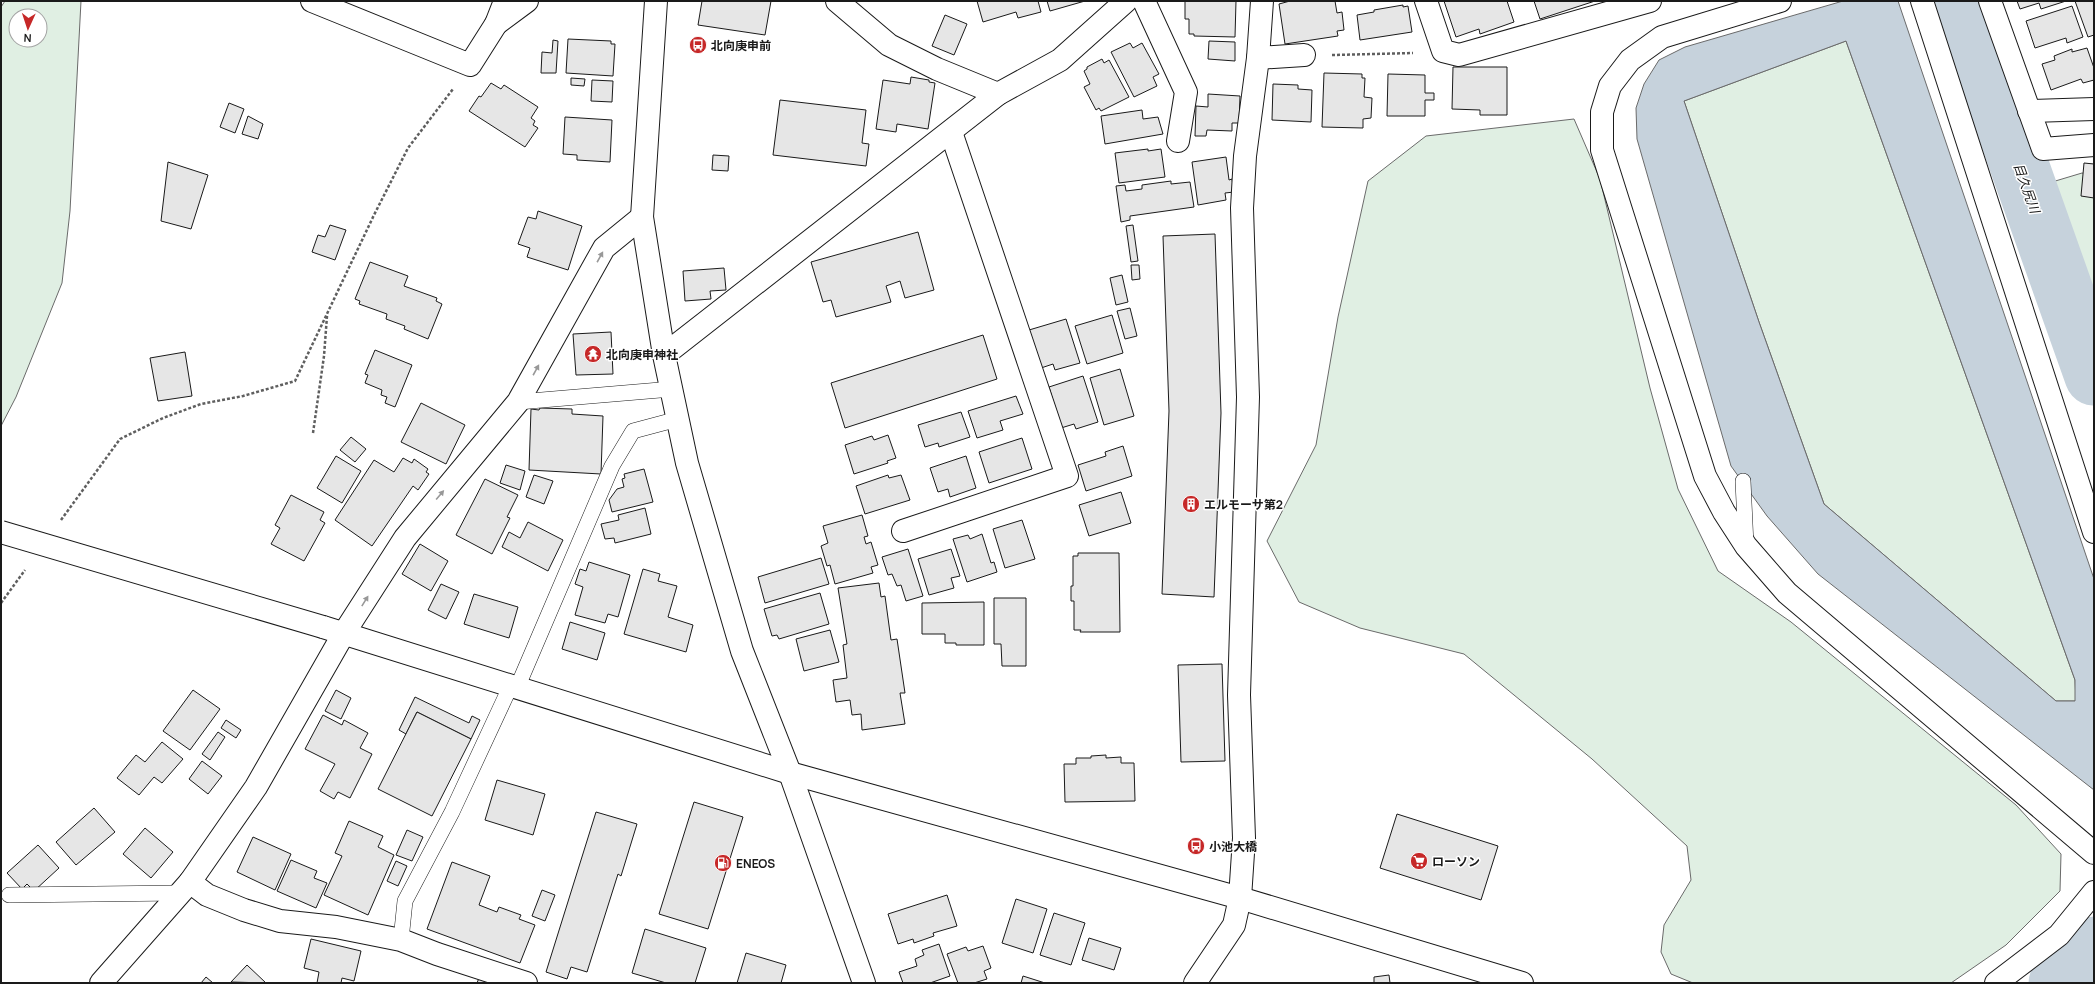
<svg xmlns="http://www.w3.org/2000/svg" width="2095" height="984" viewBox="0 0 2095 984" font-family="Manrope,'Noto Sans JP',sans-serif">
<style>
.green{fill:#e0efe3;stroke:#6a6a6a;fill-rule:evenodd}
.water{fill:#c6d2dc;stroke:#6a6a6a;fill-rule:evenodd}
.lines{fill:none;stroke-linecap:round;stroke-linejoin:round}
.river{stroke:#c6d2dc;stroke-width:59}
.building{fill:#e6e6e6;stroke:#1a1a1a}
.service-casing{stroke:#1a1a1a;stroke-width:16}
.minor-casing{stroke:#1a1a1a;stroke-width:24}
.tertiary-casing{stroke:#1a1a1a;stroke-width:24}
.path{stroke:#5f5f5f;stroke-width:2.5;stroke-dasharray:3 2;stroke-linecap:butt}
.service{stroke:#fff;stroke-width:15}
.minor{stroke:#fff;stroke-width:22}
.tertiary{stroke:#fff;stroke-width:22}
.tertiary-bridge-casing{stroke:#1a1a1a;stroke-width:24;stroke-linecap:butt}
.tertiary-bridge{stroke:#fff;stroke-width:22}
.oneway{fill:#989898}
.labels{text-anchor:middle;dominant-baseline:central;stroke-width:3;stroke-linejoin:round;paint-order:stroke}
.poi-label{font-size:12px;font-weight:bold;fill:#1a1a1a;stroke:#fff;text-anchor:start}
.water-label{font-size:13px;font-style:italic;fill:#1a1a1a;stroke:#fff}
</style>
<rect width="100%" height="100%" fill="#fff"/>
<g class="green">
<path d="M5,1H81L70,211L62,283L16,397L1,426V7ZM16,16H40V40H16Z"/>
<polygon points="1846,41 2075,680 2076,701 2056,701 1824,504 1759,322 1684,101"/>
<polygon points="1574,119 1600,179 1650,388 1678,489 1718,571 1791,622 2016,805 2061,854 2060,891 2006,945 1951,983 1693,983 1671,974 1661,952 1664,925 1691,880 1687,846 1592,759 1464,654 1360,628 1299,602 1267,541 1316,445 1338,317 1368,181 1426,136"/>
<polygon points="2082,173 2094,175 2094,331 2042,185"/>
</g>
<path class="water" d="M1843,1H1898L2094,579V790L1818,574L1767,516L1731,466L1637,139L1636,108L1644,84L1659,60L1685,47ZM1846,41L2075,680V701H2056L1824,504L1759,322L1684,101Z"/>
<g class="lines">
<g class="river">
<polyline points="1961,1 2094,376"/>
<polyline points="2058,983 2094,946"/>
</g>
</g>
<g class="building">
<polygon points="702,1 771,1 765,35 698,25"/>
<polygon points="977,1 1038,1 1041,12 1018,18 1016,12 983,22"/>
<polygon points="1047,1 1085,1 1050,11"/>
<polygon points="1185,1 1236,1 1235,37 1194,36 1194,34 1189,34 1189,19 1185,19"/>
<polygon points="1290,1 1335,1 1337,13 1342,12 1344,30 1337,31 1338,36 1285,44 1279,4"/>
<polygon points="1444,1 1507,1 1514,22 1480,34 1479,29 1456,37"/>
<polygon points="1534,1 1595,1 1540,19"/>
<polygon points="2017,1 2066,1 2041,9 2039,3 2020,9"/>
<polygon points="2075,1 2094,1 2094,35 2088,37"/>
<polygon points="1403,5 1403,7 1408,6 1412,32 1360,40 1357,15 1374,12 1374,10"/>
<polygon points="2072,6 2083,37 2067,43 2066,38 2035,48 2026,21"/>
<polygon points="945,15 967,24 954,55 932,46"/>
<polygon points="568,39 611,41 611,44 615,44 613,76 566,73"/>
<polygon points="553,40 558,41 556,73 541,73 542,52 552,53"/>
<polygon points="1209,41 1235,42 1235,61 1208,59"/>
<polygon points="1130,43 1133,48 1142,43 1159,74 1153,77 1157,86 1134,97 1111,52"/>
<polygon points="2087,48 2094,68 2094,80 2083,83 2081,79 2051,90 2042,64 2055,60 2054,56 2072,49 2072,52"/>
<polygon points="1102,59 1104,63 1109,60 1129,97 1101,111 1099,108 1096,110 1084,87 1090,84 1084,71 1087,69 1087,67"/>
<polygon points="1453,67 1507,67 1507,115 1480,115 1480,110 1452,109"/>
<polygon points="1324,73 1362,74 1362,78 1365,78 1364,97 1372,98 1371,118 1363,119 1363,128 1322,127"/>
<polygon points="1388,74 1425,75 1425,93 1434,93 1434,100 1425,100 1425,116 1387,116"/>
<polygon points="911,77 929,80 929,82 935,83 928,129 897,124 896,132 876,129 883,80 910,84"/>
<polygon points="571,78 585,79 584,86 571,85"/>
<polygon points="592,80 613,81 612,102 591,101"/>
<polygon points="491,83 501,89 504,85 538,107 531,118 535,121 533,125 538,128 525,147 469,111 479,96 481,97"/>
<polygon points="1273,84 1298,85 1298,89 1312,90 1311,122 1272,120"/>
<polygon points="1208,94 1240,96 1239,123 1232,123 1232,131 1207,130 1206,136 1195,136 1196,106 1208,107"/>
<polygon points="780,100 866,110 862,143 869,144 866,166 773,155"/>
<polygon points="229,103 244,109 235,133 220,127"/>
<polygon points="1142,110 1143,119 1158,117 1163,134 1105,144 1101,116"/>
<polygon points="248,116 263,124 258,139 242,134"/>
<polygon points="565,117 612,120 610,162 577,160 577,155 563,154"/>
<polygon points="1148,149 1148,151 1161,149 1165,177 1119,183 1115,153"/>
<polygon points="713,155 729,156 728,171 712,170"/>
<polygon points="1226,157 1229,180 1232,179 1234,192 1225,193 1226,200 1198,205 1192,162"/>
<polygon points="168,162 208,175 191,229 161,221"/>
<polygon points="2084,163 2094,164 2094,198 2081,196"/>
<polygon points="1171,181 1171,184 1190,182 1194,207 1130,216 1130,220 1121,222 1116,186 1125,185 1126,191 1142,189 1142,185"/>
<polygon points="538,211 582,226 568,270 527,257 530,248 518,244 528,217 536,219"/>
<polygon points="330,225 346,230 335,260 312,252 318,235 325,237"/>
<polygon points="1133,225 1138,261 1131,262 1126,226"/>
<polygon points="918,232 934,290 905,298 900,281 886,286 891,302 836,317 831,300 823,302 811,262"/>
<polygon points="1215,234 1221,413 1214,597 1162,594 1169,411 1163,236"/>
<polygon points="370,262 408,276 404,286 437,298 436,301 442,304 428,339 404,329 405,326 386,319 387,314 359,304 360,301 355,299"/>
<polygon points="1131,265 1139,265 1140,279 1132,280"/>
<polygon points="724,268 726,290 710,291 711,299 685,301 683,271"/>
<polygon points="1122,275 1128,302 1116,305 1110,278"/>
<polygon points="1130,308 1137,336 1125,339 1117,311"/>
<polygon points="1112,315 1123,353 1087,364 1075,326"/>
<polygon points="1066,319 1080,363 1055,370 1053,364 1041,368 1029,330"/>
<polygon points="611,332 613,374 576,375 573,334"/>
<polygon points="983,335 997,379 845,428 831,383"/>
<polygon points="375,350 412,365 395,407 385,403 387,397 381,395 382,390 365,383 368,375 365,374"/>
<polygon points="185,352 192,396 158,401 150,358"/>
<polygon points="1120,369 1134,416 1104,425 1090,378"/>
<polygon points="1083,376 1098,422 1076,429 1074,424 1061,428 1049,387"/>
<polygon points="1016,396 1023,414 1000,421 1003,430 977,438 968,411"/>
<polygon points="421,403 465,425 446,464 401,442"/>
<polygon points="540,408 572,409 572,414 603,416 601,474 529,470 531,409 539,410"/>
<polygon points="961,412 970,437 939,447 938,443 925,447 918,425"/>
<polygon points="888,435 896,458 887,461 888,463 854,474 845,445 872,436 874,440"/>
<polygon points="351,437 366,449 355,462 340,450"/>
<polygon points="1022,438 1032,469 989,483 979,452"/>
<polygon points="1123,446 1132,476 1086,491 1078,465 1106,456 1105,452"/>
<polygon points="336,456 361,471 342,503 317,488"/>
<polygon points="966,456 976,488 950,497 948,489 938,492 930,468"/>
<polygon points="403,458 412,463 414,459 428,469 426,472 429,474 418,490 413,486 372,546 335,520 374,460 394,472"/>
<polygon points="506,465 525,471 520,490 500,483"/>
<polygon points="644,469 653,502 612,512 609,500 617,489 624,487 622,479 625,478 624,474"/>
<polygon points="534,475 553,481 544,504 526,497"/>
<polygon points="888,475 889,478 901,475 910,500 865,514 856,486"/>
<polygon points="485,479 518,495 507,517 510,518 492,554 456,535"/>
<polygon points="1121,492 1131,523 1089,536 1079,505"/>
<polygon points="291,495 324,512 320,520 325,523 304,561 271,544 280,528 275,525"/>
<polygon points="645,508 651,534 615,543 614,538 605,539 601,524 619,520 618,515"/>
<polygon points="862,515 868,536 864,537 866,544 871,542 878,565 871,567 873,573 835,584 830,565 827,566 821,546 828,543 823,526"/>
<polygon points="1022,520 1035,559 1005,568 993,529"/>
<polygon points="528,522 563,540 548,571 502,547 509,532 520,538"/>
<polygon points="982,534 991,563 994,562 997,572 967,582 953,539 968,535 970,539"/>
<polygon points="420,544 448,561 431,591 402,574"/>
<polygon points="908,549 923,596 906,601 901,585 897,586 892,574 888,575 882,557"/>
<polygon points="951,549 960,576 951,578 954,588 929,595 918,559"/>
<polygon points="1078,553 1119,553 1120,632 1080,632 1081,630 1074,630 1074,601 1071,601 1071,586 1073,586 1073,556 1078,556"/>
<polygon points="821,558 829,584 765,603 758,577"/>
<polygon points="589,562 630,575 618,617 608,614 605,623 575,615 583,587 575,584 580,569 586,571"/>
<polygon points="643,569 660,574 658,581 677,586 668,617 693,625 686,652 624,634"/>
<polygon points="879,583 881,597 885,596 891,640 897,639 905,693 900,693 905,724 862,730 861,714 852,715 850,700 836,702 833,680 847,678 843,645 847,644 838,588"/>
<polygon points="441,584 459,592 446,619 428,610"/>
<polygon points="820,593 829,624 779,639 777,635 772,636 764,609"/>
<polygon points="474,594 518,607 509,638 464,624"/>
<polygon points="994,598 1026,598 1026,666 1002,666 1001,644 994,644"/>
<polygon points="984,602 984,645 956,645 956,643 945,643 945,634 922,634 922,603"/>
<polygon points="570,622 605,633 597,660 562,649"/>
<polygon points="830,630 839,662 804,671 796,639"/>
<polygon points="1222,664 1225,761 1181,762 1178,665"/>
<polygon points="193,690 220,709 190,750 163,731"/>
<polygon points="336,690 351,698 341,719 325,711"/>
<polygon points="415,697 469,723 472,716 480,720 471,739 417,712 406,734 399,730"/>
<polygon points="417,712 471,739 432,816 378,789"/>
<polygon points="323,715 342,725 344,720 368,733 360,748 372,754 350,798 338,792 334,799 320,791 335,764 305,749"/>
<polygon points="226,720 241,730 236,738 221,728"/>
<polygon points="218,732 225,737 210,760 202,754"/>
<polygon points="162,742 183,759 162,783 154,777 139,795 117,778 136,755 145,762"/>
<polygon points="1106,755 1106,758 1121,757 1121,763 1134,763 1135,801 1065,802 1064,764 1076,764 1076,758 1091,758 1091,756"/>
<polygon points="202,761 222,776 208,794 189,779"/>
<polygon points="497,780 545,794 533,835 485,820"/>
<polygon points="694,802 743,817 708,929 659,914"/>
<polygon points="94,808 115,832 76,865 56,842"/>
<polygon points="596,812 637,824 621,876 618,874 587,972 571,967 567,979 546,972"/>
<polygon points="1397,814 1498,846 1481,900 1380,868"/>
<polygon points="349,821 383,836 378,847 394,855 368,915 324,895 342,856 335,853"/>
<polygon points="145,828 173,852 151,878 123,854"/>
<polygon points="407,830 423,837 412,861 396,855"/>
<polygon points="253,837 291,854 275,890 237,872"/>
<polygon points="38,845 59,868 34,891 27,884 22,889 7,873"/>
<polygon points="291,860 317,871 314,878 327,883 316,908 277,891"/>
<polygon points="396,861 407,866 398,886 387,881"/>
<polygon points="452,862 490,876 479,905 497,912 499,907 521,915 519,919 535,925 520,963 427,929"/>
<polygon points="542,890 555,895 545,921 532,916"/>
<polygon points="947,895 957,926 933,933 934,936 914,943 913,939 898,944 888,914"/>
<polygon points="1016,899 1047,909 1033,953 1002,943"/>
<polygon points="1054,913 1085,923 1071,965 1040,955"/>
<polygon points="645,929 706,948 695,983 666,983 632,973"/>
<polygon points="1089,938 1121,948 1114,970 1082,960"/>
<polygon points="311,939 361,951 354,981 342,978 341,983 317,983 319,972 304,968"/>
<polygon points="939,944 950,976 930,983 903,983 899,972 917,966 915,959 924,955 922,950"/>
<polygon points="983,946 991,968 984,971 987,979 974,983 958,983 947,954 966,947 968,951"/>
<polygon points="746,953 786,965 781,983 737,983"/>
<polygon points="247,965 266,983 231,982"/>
<polygon points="1389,975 1390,983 1374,983 1374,977"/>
<polygon points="1023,976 1045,983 1021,983"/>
<polygon points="206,977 213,983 201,983"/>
<polygon points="479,978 492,983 477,983"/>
</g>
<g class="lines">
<defs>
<g id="service">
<polyline points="518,402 672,389"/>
<polyline points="1743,481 1746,545"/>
<polyline points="517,688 612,466 633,431 678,419"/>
<polyline points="9,895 180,893"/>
<polyline points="401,940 405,901 452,812 511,685"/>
</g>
<g id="minor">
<polyline points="312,1 470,65 496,24 505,1"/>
<polyline points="837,1 889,45 937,69 998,94"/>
<polyline points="1144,1 1186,92 1178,141"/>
<polyline points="1426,1 1443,51 1459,55 1650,1"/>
<polyline points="1780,1 1662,37 1630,60 1610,86 1602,112 1602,150 1705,476 1724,512 1746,546 1787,593 2094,853"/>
<polyline points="1922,1 2094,532"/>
<polyline points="1990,1 2043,149 2094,145"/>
<polyline points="496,24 527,1"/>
<polyline points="1258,58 1304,55"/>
<polyline points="2029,111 2094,109"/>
<polyline points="664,355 998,94 1060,60 1126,1"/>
<polyline points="903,531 1067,476 951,132"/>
<polyline points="190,882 207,895 244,910 280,921 336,927 401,940 437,954 526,983"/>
<polyline points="101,983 190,882 256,787 344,633 405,538 518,402 604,248 642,217"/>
<polyline points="1195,983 1234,925 1240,898 1244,838 1239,695 1248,397 1242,208 1245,156 1258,58 1262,1"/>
<polyline points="1996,983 2059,935 2094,892"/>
</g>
<g id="tertiary">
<polyline points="656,1 642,217 664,355 687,463 742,651 790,773 864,983"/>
<polyline points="323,627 790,773 1240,898 1522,983"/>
</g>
</defs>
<use href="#service" class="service-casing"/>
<use href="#minor" class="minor-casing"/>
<use href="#tertiary" class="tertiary-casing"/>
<g class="path">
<polyline points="1332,55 1413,53"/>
<polyline points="313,433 324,356 327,316"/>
<polyline points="61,520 120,439 163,418 201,404 243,396 295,381 374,215 408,148 453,89"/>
<polyline points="1,603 25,570"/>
</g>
<use href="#service" class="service"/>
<use href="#minor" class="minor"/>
<use href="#tertiary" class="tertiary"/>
<defs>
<polyline id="tertiary-bridge" points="1,532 323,627"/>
</defs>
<use href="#tertiary-bridge" class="tertiary-bridge-casing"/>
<use href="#tertiary-bridge" class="tertiary-bridge"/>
</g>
<defs><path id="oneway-solid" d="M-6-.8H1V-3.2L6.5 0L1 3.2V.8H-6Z"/></defs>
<g class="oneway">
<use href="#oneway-solid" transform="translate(600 257) rotate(-61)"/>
<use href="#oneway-solid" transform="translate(536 370) rotate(-61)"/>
<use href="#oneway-solid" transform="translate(440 495) rotate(-50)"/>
<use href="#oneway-solid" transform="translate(365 601) rotate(-58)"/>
</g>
<defs>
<symbol id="bus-disc" viewBox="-11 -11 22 22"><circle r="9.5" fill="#c62828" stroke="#fff"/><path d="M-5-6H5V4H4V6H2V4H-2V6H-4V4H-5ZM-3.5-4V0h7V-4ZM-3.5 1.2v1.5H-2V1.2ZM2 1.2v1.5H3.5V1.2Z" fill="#fff"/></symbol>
<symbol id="temple-disc" viewBox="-11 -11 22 22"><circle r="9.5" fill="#c62828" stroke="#fff"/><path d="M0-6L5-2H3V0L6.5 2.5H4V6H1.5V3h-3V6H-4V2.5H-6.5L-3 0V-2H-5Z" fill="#fff"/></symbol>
<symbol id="building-disc" viewBox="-11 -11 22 22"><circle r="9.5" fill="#c62828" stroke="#fff"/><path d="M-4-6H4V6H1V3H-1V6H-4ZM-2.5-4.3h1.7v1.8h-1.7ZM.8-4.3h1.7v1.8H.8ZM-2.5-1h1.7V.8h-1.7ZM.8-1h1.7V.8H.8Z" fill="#fff"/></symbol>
<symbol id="supermarket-disc" viewBox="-11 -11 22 22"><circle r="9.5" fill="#c62828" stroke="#fff"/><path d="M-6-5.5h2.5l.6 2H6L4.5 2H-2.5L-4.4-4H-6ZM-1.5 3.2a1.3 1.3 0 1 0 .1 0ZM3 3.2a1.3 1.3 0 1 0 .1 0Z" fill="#fff"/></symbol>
<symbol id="fuel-disc" viewBox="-11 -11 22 22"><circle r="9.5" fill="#c62828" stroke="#fff"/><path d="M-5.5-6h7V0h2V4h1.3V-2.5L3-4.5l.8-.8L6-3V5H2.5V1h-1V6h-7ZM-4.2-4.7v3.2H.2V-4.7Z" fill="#fff"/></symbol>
</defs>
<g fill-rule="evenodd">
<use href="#bus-disc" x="688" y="35" width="20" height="20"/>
<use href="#temple-disc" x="583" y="344" width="20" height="20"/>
<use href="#building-disc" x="1181" y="494" width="20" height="20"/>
<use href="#bus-disc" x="1186" y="836" width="20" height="20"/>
<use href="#supermarket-disc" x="1409" y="851" width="20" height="20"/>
<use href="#fuel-disc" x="713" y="853" width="20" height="20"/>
</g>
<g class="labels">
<g class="poi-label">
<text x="711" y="45">北向庚申前</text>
<text x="606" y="354">北向庚申神社</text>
<text x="1204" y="504">エルモーサ第2</text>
<text x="1209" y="846">小池大橋</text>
<text x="1432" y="861">ローソン</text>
<text x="736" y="863">ENEOS</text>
</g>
<g class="water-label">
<text transform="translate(2027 188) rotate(70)">目久尻川</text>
</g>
</g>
<rect width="2095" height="984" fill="none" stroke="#1a1a1a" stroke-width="4"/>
<g transform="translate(28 28) rotate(183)"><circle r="19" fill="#ffffff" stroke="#a3a3a3"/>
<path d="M0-3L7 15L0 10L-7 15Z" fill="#c62828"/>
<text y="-6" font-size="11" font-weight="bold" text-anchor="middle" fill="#1a1a1a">N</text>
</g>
</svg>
